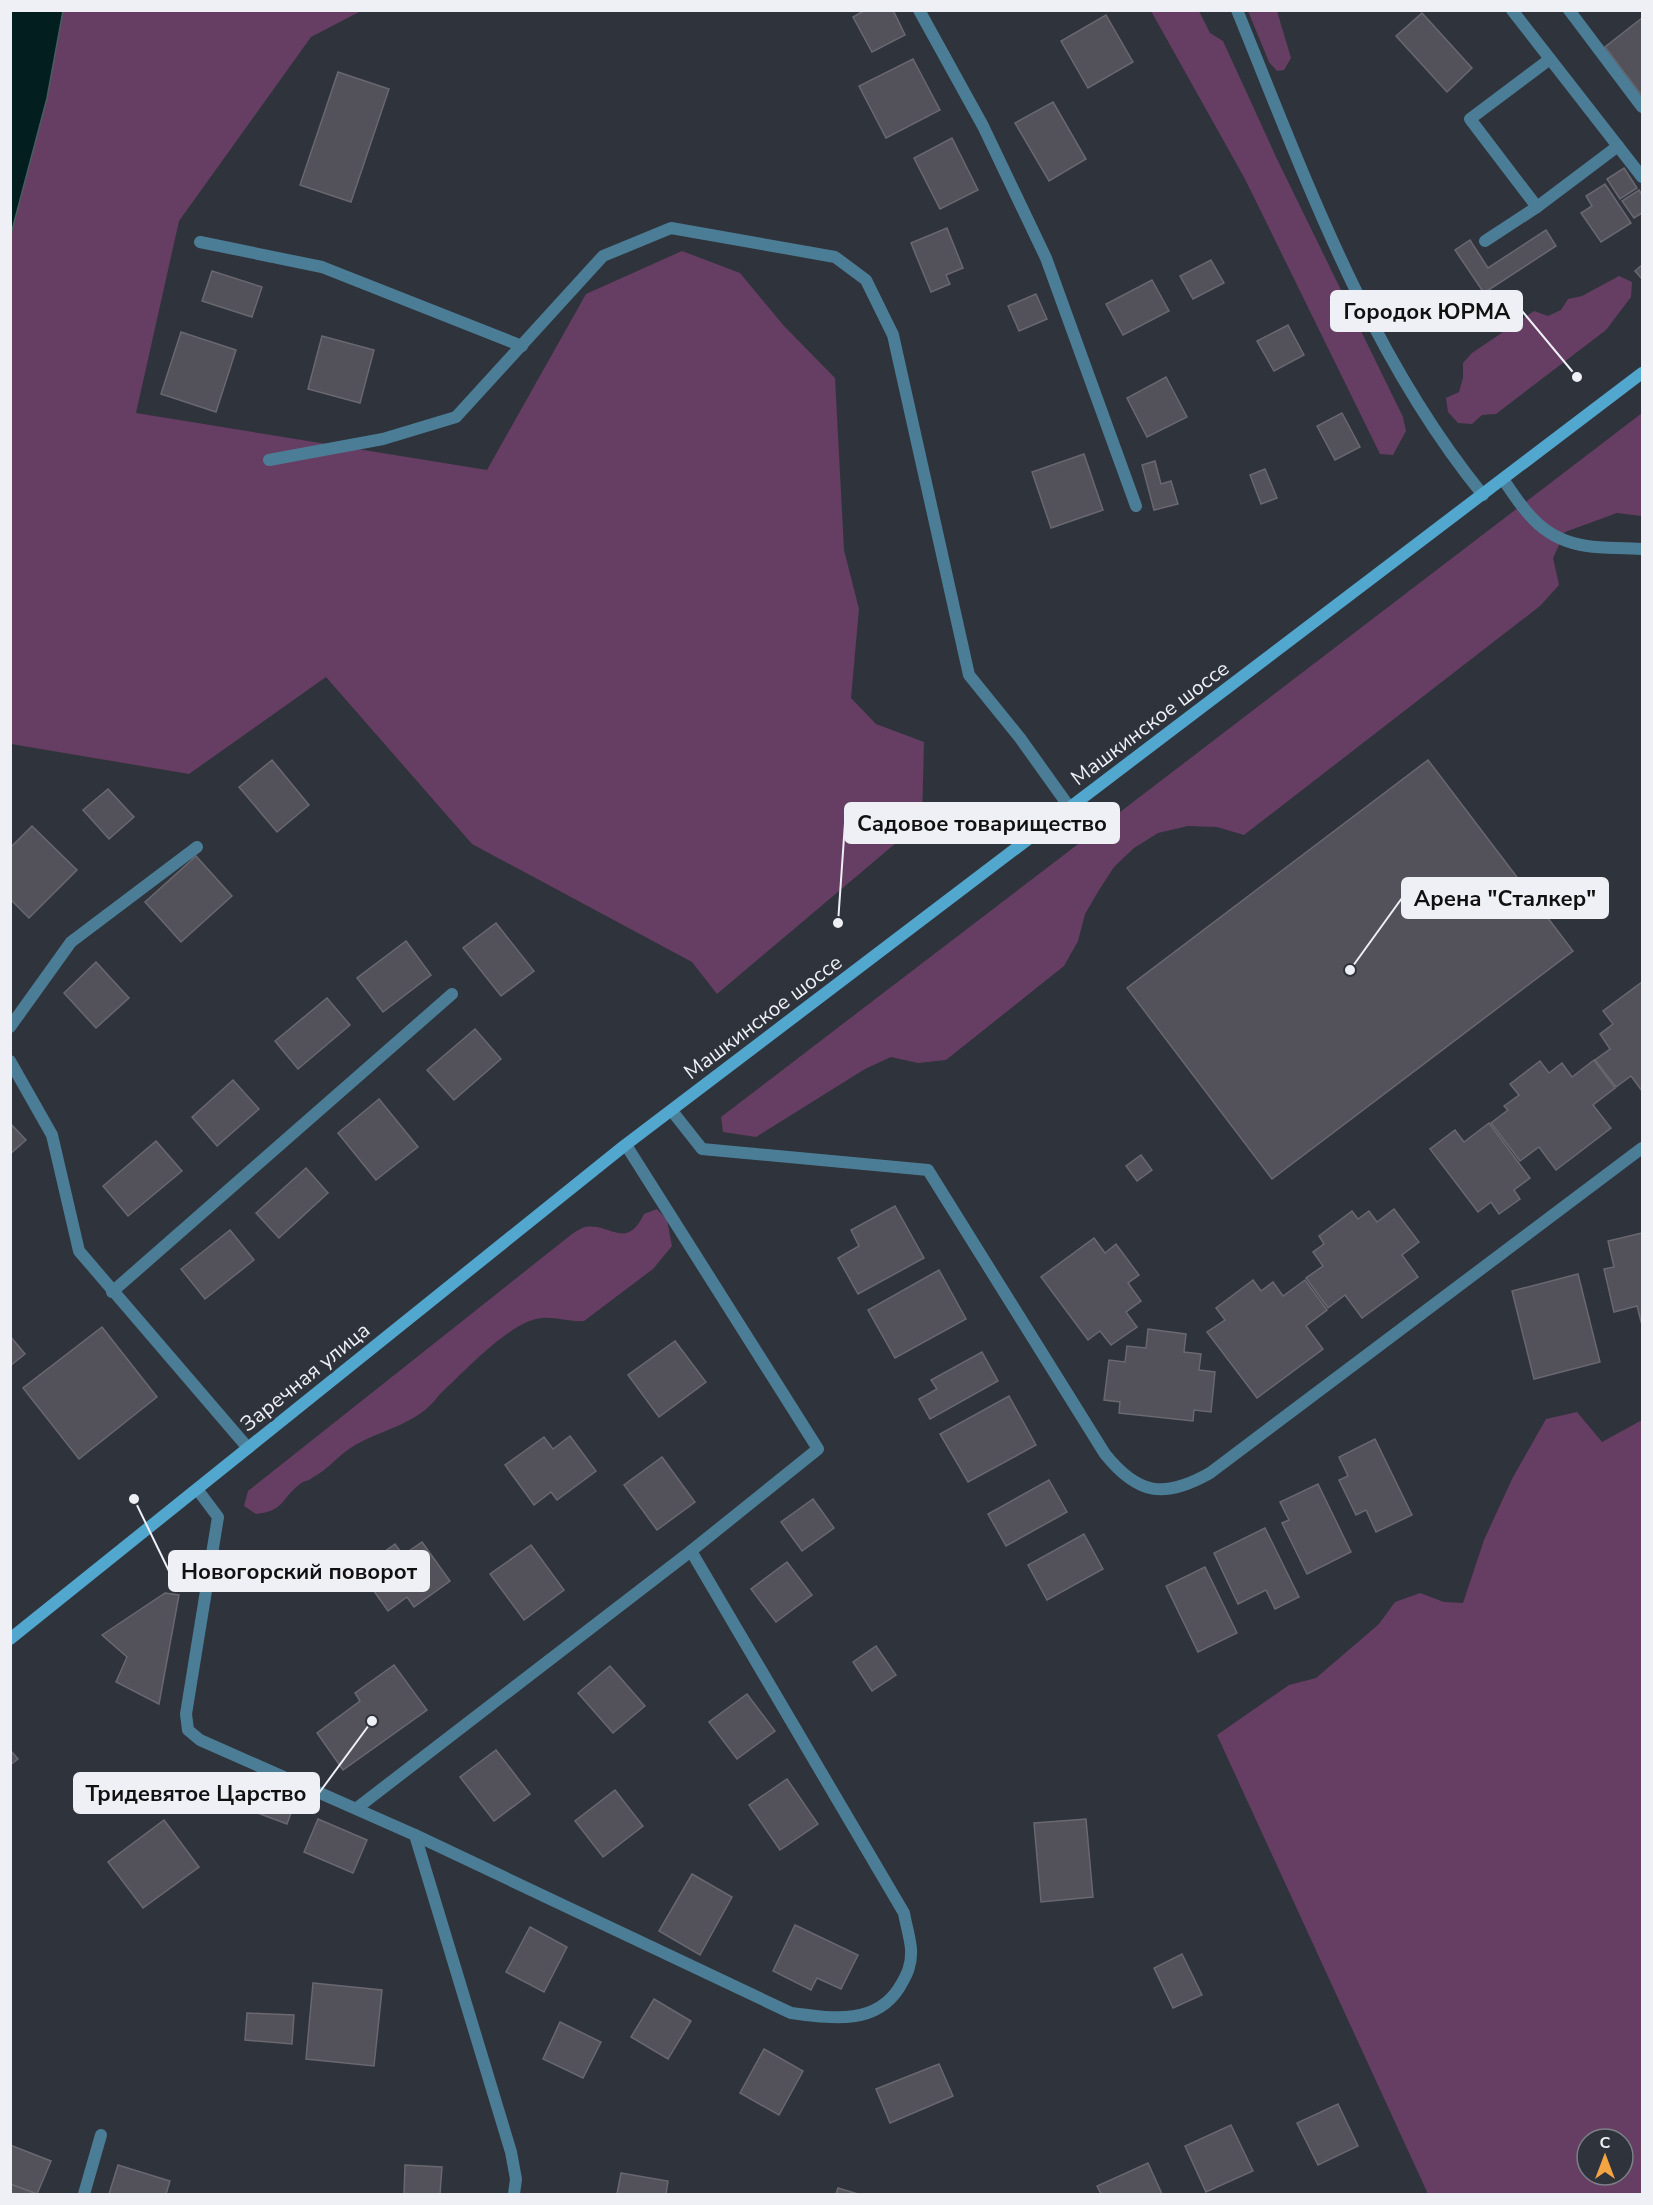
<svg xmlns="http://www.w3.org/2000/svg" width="1653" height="2205" viewBox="0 0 1653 2205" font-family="'Nunito Sans',sans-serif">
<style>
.green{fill:#663e63;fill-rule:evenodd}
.water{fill:#021e1f;stroke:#495d60;stroke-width:1.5}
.building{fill:#53515a;stroke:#696770;stroke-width:1.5}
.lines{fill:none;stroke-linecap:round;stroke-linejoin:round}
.lane{stroke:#4b7e96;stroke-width:12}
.street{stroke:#4b7e96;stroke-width:12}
.secondary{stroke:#52a7cf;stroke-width:12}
.labels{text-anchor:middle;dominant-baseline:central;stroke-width:6;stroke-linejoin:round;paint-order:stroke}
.street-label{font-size:21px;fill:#eef0f6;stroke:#2f333b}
.leader{fill:none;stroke:#eef0f6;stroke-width:2}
.callout-dot{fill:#eef0f6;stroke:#2f333b;stroke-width:2}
.callout{fill:#eef0f6;stroke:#eef0f6;stroke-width:2}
.callout-label{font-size:22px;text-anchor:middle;font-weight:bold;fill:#111}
</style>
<rect width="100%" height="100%" fill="#2f333b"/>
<g class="green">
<polygon points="63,11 359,12 311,37 179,221 136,413 487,470 586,294 682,251 740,273 784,326 835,378 844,550 859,609 851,698 876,724 924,742 922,821 717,994 692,962 472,844 326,677 189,774 11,744 11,234 47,98"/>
<polygon points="1151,11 1199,11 1210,33 1223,41 1277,159 1403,417 1406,431 1393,455 1380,454 1245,179"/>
<polygon points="1248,11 1277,11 1291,58 1284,70 1277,71 1269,62"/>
<polygon points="1619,276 1632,282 1631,297 1606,330 1496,414 1482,415 1472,424 1458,423 1448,412 1446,398 1459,392 1463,378 1463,363 1472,353 1534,311 1548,316 1561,310 1568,299 1582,296"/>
<polygon points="1642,413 1642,516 1617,513 1565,532 1553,558 1559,585 1540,606 1244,835 1217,827 1188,826 1158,833 1134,848 1114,867 1099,890 1085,914 1078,941 1064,966 946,1060 918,1063 891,1057 865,1069 756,1137 723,1132 721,1117"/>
<path d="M657,1209L667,1220L672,1246L653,1269L584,1321C569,1322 557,1317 542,1318C511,1320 463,1373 439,1395C418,1424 386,1428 357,1444C340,1453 329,1469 312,1478C309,1481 303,1481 300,1484C281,1499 284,1511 256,1514L244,1506L248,1491L572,1234C575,1232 581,1228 585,1227C611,1223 626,1251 644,1214Z"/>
<path d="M1577,1412L1602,1442L1642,1420V2194H1428L1217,1735L1289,1685L1316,1678L1379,1624L1395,1602L1420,1593L1444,1602L1463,1603L1484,1540L1513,1477L1546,1419ZM1587,2139H1623V2175H1587Z"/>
</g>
<polygon class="water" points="11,10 63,11 47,98 11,234"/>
<g class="building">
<polygon points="865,10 893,10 905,35 872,52 853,17"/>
<polygon points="1422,13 1472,68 1447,92 1396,36"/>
<polygon points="1106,15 1133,62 1088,88 1061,41"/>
<polygon points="1642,18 1642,96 1605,47"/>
<polygon points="913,59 940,110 886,138 859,86"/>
<polygon points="338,72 389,89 351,202 300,185"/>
<polygon points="1053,102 1086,159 1049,181 1015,123"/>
<polygon points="952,138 978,190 940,209 914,158"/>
<polygon points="1624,168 1637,188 1620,199 1607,179"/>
<polygon points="1605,184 1631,223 1601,242 1581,213 1592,206 1586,196"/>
<polygon points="1639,190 1642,195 1642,213 1634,218 1622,201"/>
<polygon points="947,228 963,268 946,275 950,284 931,292 911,243"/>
<polygon points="1546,230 1556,246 1484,293 1455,250 1470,240 1488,268"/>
<polygon points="1211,260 1224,283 1193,299 1180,276"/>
<polygon points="1642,265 1642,279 1635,271"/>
<polygon points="212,271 262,287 252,317 202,301"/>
<polygon points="1152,280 1169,311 1123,335 1106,304"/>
<polygon points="1036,294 1047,319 1019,331 1008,306"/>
<polygon points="1288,325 1304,355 1274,371 1257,341"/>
<polygon points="181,332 236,350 216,412 161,394"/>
<polygon points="322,336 374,350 360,403 308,389"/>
<polygon points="1166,377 1187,417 1147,437 1127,398"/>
<polygon points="1342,413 1360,447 1335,460 1317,426"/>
<polygon points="1084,454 1103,510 1051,528 1032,472"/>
<polygon points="1155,461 1161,484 1171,481 1178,504 1154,510 1142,465"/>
<polygon points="1265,469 1277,498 1261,504 1250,475"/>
<polygon points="272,760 309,805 277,832 239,787"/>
<polygon points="1428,760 1573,951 1272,1179 1127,988"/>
<polygon points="108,789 134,817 109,839 83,810"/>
<polygon points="32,826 77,870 29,918 10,899 10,848"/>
<polygon points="196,856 232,896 181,942 145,902"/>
<polygon points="496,923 534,971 501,996 463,948"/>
<polygon points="406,941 431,975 383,1012 357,978"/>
<polygon points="96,962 129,998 96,1028 64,993"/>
<polygon points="1642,982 1642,1091 1631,1076 1616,1087 1595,1060 1610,1049 1600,1034 1613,1024 1603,1011"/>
<polygon points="327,998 350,1025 298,1069 275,1041"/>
<polygon points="475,1029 501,1059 454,1100 427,1070"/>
<polygon points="1594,1060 1615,1088 1593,1105 1611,1128 1556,1170 1539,1147 1520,1161 1491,1123 1508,1110 1504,1106 1519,1095 1510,1084 1540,1061 1549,1073 1562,1063 1572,1077"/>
<polygon points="233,1080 259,1109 217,1146 192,1117"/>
<polygon points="379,1099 418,1147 376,1180 338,1133"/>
<polygon points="10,1123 26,1140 10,1154"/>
<polygon points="1489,1123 1530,1178 1514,1190 1520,1199 1499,1214 1491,1202 1478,1212 1430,1149 1455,1130 1464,1142"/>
<polygon points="156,1141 182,1171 128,1216 103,1186"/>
<polygon points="1141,1155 1152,1170 1137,1181 1126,1166"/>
<polygon points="306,1168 328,1193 279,1238 256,1213"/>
<polygon points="895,1206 924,1258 858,1294 838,1258 859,1246 851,1230"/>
<polygon points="1394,1209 1419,1242 1402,1255 1418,1277 1362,1318 1345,1295 1328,1308 1306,1278 1323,1266 1313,1252 1324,1244 1319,1236 1352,1211 1358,1219 1369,1211 1377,1222"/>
<polygon points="230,1230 254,1260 205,1299 181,1269"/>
<polygon points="1642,1233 1642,1325 1637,1306 1614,1312 1604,1269 1614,1267 1608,1241"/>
<polygon points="1094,1238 1105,1253 1116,1244 1139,1275 1128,1283 1141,1301 1126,1312 1137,1327 1111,1345 1100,1331 1088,1340 1041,1277"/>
<polygon points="939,1270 966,1319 895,1358 868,1310"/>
<polygon points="1578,1274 1600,1362 1534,1379 1512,1291"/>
<polygon points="1253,1280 1261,1291 1273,1282 1283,1296 1305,1280 1327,1310 1306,1326 1323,1349 1257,1398 1207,1332 1225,1320 1216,1308"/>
<polygon points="102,1327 157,1397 79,1459 23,1388"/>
<polygon points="1148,1329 1186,1334 1184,1352 1201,1354 1199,1370 1215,1372 1211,1412 1194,1410 1193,1421 1119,1413 1120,1402 1104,1400 1109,1360 1125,1362 1127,1346 1146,1348"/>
<polygon points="10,1336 25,1354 10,1366"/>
<polygon points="675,1341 706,1382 659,1417 628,1375"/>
<polygon points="982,1352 998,1381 930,1419 919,1399 937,1389 931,1380"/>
<polygon points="1009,1396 1036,1445 968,1482 940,1434"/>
<polygon points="570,1436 596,1471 557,1500 551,1492 534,1505 505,1465 544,1437 553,1449"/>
<polygon points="1375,1439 1412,1515 1376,1532 1366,1510 1356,1515 1339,1480 1348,1476 1339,1457"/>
<polygon points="662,1457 695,1502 657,1530 624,1485"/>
<polygon points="1049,1480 1067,1512 1006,1546 988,1514"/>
<polygon points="1318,1484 1351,1552 1307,1574 1282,1523 1289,1520 1280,1502"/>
<polygon points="813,1499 834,1528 802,1551 781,1522"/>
<polygon points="1265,1528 1299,1597 1275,1609 1266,1590 1238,1604 1214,1553"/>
<polygon points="1084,1534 1103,1569 1047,1600 1028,1565"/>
<polygon points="422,1542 450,1581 414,1607 407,1597 388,1611 359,1570 395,1544 403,1555"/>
<polygon points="531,1545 564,1590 524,1620 490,1574"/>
<polygon points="787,1562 812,1595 776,1622 751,1589"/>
<polygon points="1205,1567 1237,1633 1198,1652 1166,1586"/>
<polygon points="165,1593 179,1595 159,1704 116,1682 127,1657 102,1635"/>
<polygon points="876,1646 896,1675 872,1691 853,1662"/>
<polygon points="394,1665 427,1710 343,1770 317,1733 360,1701 355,1693"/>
<polygon points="610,1666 645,1706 613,1733 578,1693"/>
<polygon points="747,1694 775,1731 737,1759 709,1722"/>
<polygon points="10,1750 18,1759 10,1765"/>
<polygon points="496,1750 530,1794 494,1821 460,1777"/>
<polygon points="787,1779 818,1824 780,1850 749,1805"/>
<polygon points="257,1782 297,1796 287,1824 247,1809"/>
<polygon points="615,1790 643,1826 603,1857 575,1821"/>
<polygon points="318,1819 367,1840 353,1873 304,1852"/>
<polygon points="1086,1819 1093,1897 1041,1902 1034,1823"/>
<polygon points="164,1820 199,1867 143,1908 108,1862"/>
<polygon points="692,1874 732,1897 700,1955 659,1931"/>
<polygon points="795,1925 858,1955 841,1989 817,1978 811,1990 773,1971"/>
<polygon points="530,1927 567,1947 544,1992 506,1972"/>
<polygon points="1182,1954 1202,1995 1173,2008 1154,1968"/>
<polygon points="313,1983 382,1990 374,2066 306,2059"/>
<polygon points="654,1999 691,2021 668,2059 631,2037"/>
<polygon points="247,2013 294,2015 292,2044 245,2040"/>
<polygon points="560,2022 601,2042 583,2078 543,2059"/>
<polygon points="764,2049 803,2071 779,2115 740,2093"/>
<polygon points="939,2064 953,2096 890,2123 876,2089"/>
<polygon points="1338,2104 1358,2146 1318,2165 1297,2123"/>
<polygon points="1231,2125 1253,2171 1206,2192 1185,2146"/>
<polygon points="10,2145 51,2161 37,2194 10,2184"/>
<polygon points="1148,2163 1162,2194 1101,2194 1097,2186"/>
<polygon points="118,2165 170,2181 166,2194 109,2194"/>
<polygon points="405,2165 442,2167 440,2194 404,2194"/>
<polygon points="621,2173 668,2181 666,2194 617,2194"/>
<polygon points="10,2184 37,2194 10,2194"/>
<polygon points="838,2188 858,2194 836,2194"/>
</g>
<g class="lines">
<g class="lane">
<polyline points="919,10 983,126 1046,258 1136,506"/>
<polyline points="1512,10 1642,177"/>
<polyline points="1569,10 1642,107"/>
<polyline points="1550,59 1470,119 1537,207 1618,146"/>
<polyline points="1485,241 1537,207"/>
<polyline points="200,242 322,267 522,346"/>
<polyline points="269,460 383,439 456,417 603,256 671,228 835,257 866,280 893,335 969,675 1020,738 1070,808"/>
<path d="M1503,479C1526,513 1543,540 1587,546C1605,549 1624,547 1642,549"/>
<polyline points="10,1027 71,942 197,847"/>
<polyline points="10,1061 52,1135 79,1251 248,1448"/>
<path d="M672,1111L702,1149L928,1170L1105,1454C1138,1495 1164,1499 1210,1473L1642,1148"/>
<polyline points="112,1292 452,994"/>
<path d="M197,1489L218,1517L186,1714L188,1730L200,1740L415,1835L791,2013C830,2018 875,2026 899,1988C907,1975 912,1965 911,1949C910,1937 906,1925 904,1913L691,1551"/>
<polyline points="357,1808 691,1551 818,1449 626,1145"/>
<polyline points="415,1835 511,2152 516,2179 514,2194"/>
<polyline points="84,2194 101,2135"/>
</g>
<path class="street" d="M1237,10C1305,177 1368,354 1483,495"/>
<polyline class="secondary" points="10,1639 624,1146 1642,373"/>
</g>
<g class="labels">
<g class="street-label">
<text transform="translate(1150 723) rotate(-37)">Машкинское шоссе</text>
<text transform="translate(763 1017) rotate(-37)">Машкинское шоссе</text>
<text transform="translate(305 1377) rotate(-39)">Заречная улица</text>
</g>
</g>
<path class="leader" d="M1577 377L1522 311M838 923L845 823M1350 970L1402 898M134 1499L169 1571M372 1721L319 1793"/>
<g class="callout-dot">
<circle cx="1577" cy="377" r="6"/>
<circle cx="838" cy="923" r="6"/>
<circle cx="1350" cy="970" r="6"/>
<circle cx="134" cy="1499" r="6"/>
<circle cx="372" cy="1721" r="6"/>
</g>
<g class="callout">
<rect x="1331" y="291" width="191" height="40" rx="6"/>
<rect x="845" y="803" width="274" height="40" rx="6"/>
<rect x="1402" y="878" width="206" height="40" rx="6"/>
<rect x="169" y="1551" width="260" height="40" rx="6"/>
<rect x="74" y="1773" width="245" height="40" rx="6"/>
</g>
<g class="callout-label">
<text x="1427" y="319">Городок ЮРМА</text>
<text x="982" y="831">Садовое товарищество</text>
<text x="1505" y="906">Арена "Сталкер"</text>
<text x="299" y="1579">Новогорский поворот</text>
<text x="196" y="1801">Тридевятое Царство</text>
</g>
<rect width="1653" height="2205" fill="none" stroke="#eef0f6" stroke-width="24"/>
<g transform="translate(1605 2157)"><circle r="28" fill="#2f333b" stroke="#7b7f86" stroke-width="1.5"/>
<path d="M0-4.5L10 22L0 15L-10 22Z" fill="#f4a443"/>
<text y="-9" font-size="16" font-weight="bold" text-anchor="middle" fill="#eef0f6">С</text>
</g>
</svg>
